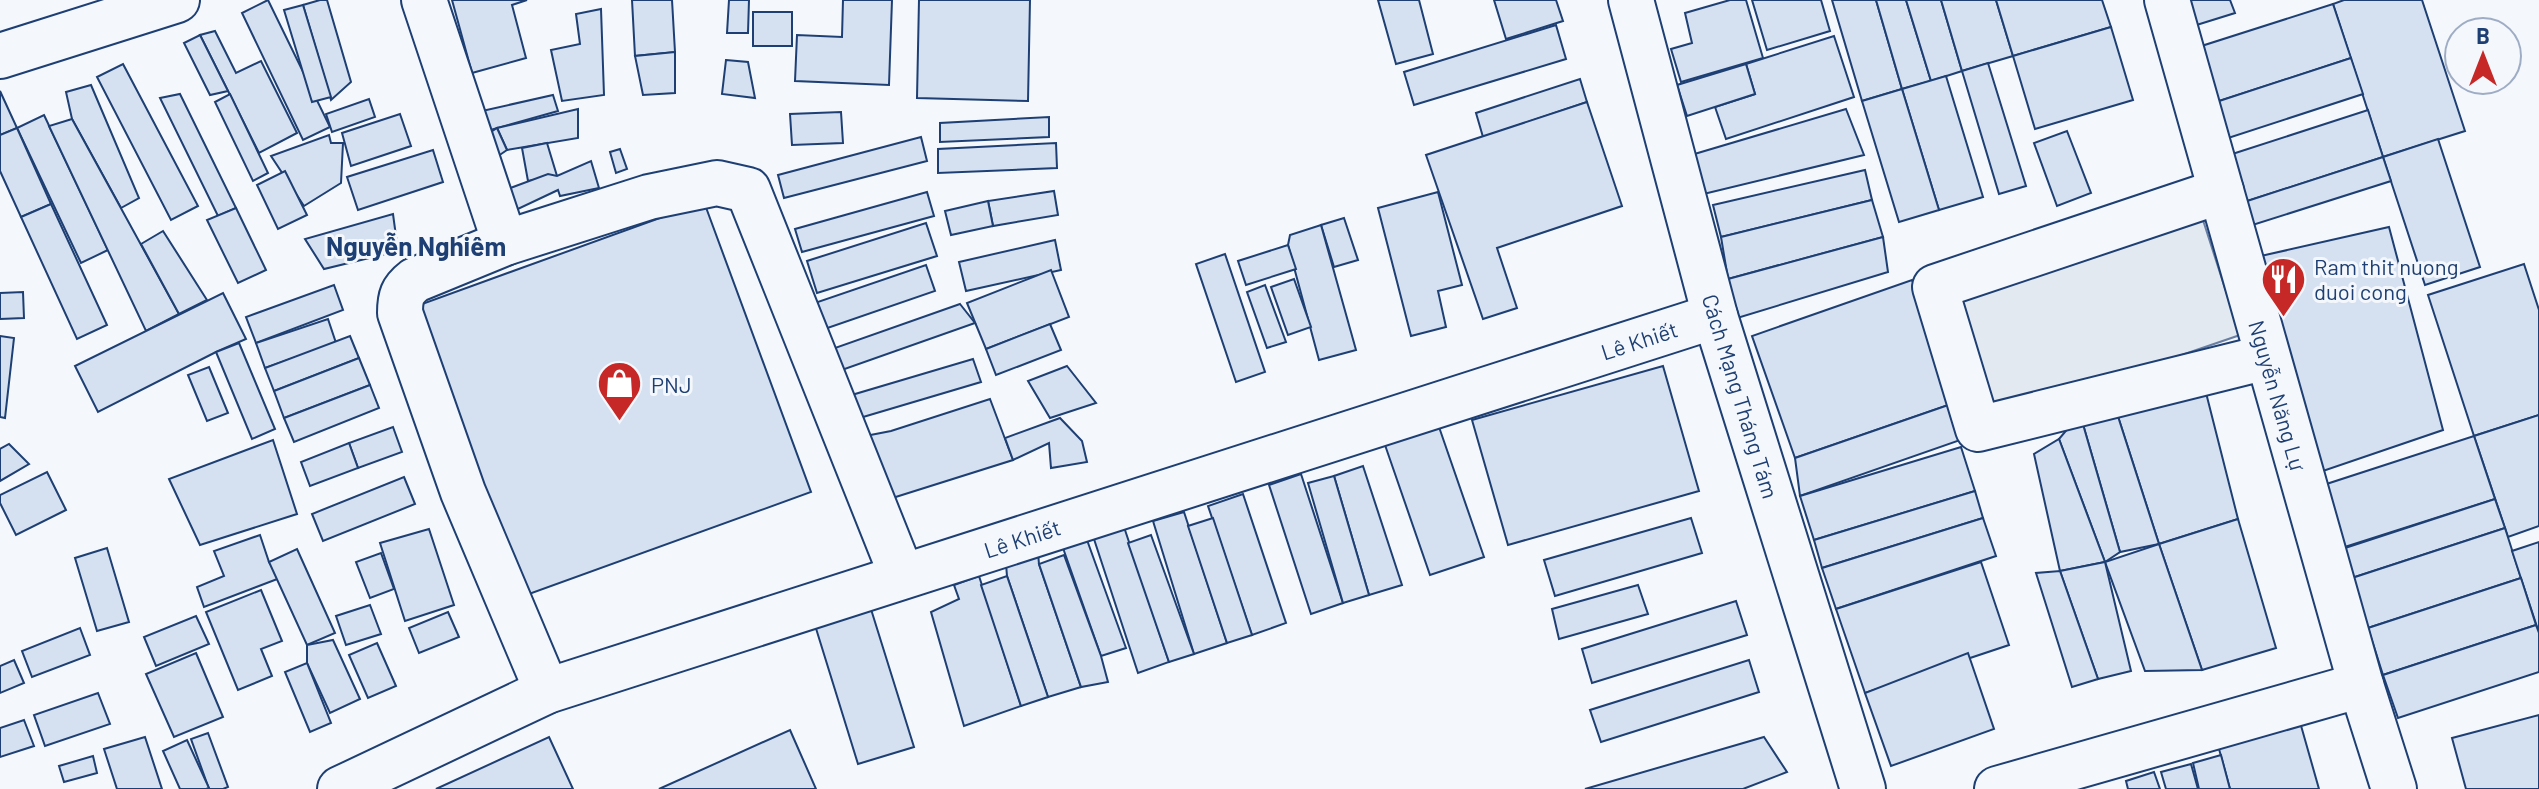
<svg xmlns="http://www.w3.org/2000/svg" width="2539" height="789" viewBox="0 0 2539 789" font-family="Barlow,sans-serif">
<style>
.green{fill:#e3e9f0;stroke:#687fa3;stroke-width:2}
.building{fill:#d5e0f0;stroke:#1d3f73;stroke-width:2}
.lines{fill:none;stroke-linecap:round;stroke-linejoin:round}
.minor-casing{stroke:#1d3f73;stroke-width:48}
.minor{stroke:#f4f7fb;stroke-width:44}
.labels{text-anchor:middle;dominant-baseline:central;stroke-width:6;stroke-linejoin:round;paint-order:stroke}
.poi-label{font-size:22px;fill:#1d3f73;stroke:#f4f7fb;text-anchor:start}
.street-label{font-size:22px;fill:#1d3f73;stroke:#f4f7fb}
.quarter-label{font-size:26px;font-weight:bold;fill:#1d3f73;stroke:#f4f7fb}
</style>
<rect width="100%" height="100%" fill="#f4f7fb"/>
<polygon class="green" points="2193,189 2240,335 1980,424 1934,266"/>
<g class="building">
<polygon points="268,0 330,127 303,140 242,13"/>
<polygon points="320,0 327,0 351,82 331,100 303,5"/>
<polygon points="452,0 527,0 512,5 526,58 472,73"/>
<polygon points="632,0 672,0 675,52 635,56"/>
<polygon points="729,0 749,0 748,33 727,33"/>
<polygon points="843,0 892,0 889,85 795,81 797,35 842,37"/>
<polygon points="919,0 1030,0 1028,101 917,98"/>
<polygon points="1378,0 1419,0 1433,54 1396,64"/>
<polygon points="1494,0 1556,0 1563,21 1506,39"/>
<polygon points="1730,0 1746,0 1763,58 1681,82 1671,49 1692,43 1685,13"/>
<polygon points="1752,0 1821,0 1830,31 1767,50"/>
<polygon points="1832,0 1876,0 1902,89 1862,101"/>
<polygon points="1876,0 1906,0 1931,81 1902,89"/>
<polygon points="1906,0 1941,0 1962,71 1931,81"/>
<polygon points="1941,0 1996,0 2013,56 1962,71"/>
<polygon points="1996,0 2102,0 2111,27 2013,56"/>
<polygon points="2179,0 2230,0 2235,13 2187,28"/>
<polygon points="2344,0 2422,0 2465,131 2383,157 2333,4"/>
<polygon points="2333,4 2351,58 2207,105 2189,50"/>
<polygon points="303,5 331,97 312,102 284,10"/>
<polygon points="601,9 604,95 562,101 551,50 580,44 576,14"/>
<rect x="753" y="12" width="39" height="34"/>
<polygon points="1556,25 1566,59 1414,105 1404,72"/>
<polygon points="2111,27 2133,100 2035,129 2013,56"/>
<polygon points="215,31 236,73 261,61 297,133 259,153 200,35"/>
<polygon points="200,35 228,91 210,95 184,43"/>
<polygon points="1834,36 1854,97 1726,139 1715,107 1755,94 1746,64"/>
<polygon points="675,52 675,93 643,95 635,56"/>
<polygon points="2351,58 2363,94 2219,141 2207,105"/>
<polygon points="726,60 748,62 755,98 722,94"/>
<polygon points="1988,63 2026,186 1999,194 1962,71"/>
<polygon points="123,64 198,206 171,220 97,77"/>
<polygon points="1746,64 1755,94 1687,116 1677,85"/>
<polygon points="1946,76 1983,197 1939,210 1902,89"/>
<polygon points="1580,79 1587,102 1483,137 1476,113"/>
<polygon points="91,85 139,198 121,208 72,119 66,92"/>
<polygon points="1902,89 1939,210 1899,222 1862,101"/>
<polygon points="0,91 17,128 0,135"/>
<polygon points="180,94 236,208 218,216 160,98"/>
<polygon points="230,94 268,173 253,181 215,102"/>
<polygon points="553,95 558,111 476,134 473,113"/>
<polygon points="369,99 375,117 332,132 326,114"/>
<polygon points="1587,102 1622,206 1497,248 1517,308 1483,319 1426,155"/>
<polygon points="578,109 578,138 507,150 497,128"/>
<polygon points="1846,109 1864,155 1687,198 1681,158"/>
<polygon points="2368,110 2383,157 2235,205 2220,158"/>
<polygon points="841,112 843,143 792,145 790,114"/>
<polygon points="400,114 411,146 351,166 342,133"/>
<polygon points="44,115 108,250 81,263 17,128"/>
<polygon points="1049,117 1049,137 940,142 940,123"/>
<polygon points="72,119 179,314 146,331 49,126"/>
<polygon points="17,128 51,204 21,217 0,171 0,135"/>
<polygon points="497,128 507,150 485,165 477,141"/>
<polygon points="2067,131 2091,193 2057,206 2034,143"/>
<polygon points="329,135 331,143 343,143 341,183 304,206 271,156"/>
<polygon points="921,137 927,161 784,198 778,175"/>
<polygon points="2438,139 2480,267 2425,285 2383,157"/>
<polygon points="547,143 557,176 528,181 522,148"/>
<polygon points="1056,143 1057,168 938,173 938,149"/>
<polygon points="620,149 627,169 616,173 610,152"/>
<polygon points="433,150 443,182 358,210 347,177"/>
<polygon points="2383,157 2391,181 2243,228 2235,205"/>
<polygon points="591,161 599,188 560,196 558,190 505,215 497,193 548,174 557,176"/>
<polygon points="1865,170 1872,200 1721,237 1713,205"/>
<polygon points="285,171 307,215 278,229 257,185"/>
<polygon points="1054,191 1058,215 993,226 988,201"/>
<polygon points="927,192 934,216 802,252 795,229"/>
<polygon points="1438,192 1462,285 1438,291 1446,327 1411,336 1378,208"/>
<polygon points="1872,200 1883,237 1728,279 1721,237"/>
<polygon points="988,201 993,226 951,235 945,211"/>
<polygon points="704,202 811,492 518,598 411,308"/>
<polygon points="51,204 107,325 77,339 21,217"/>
<polygon points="236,208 266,270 238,283 207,220"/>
<polygon points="393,214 398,251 324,269 305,239"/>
<polygon points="1344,218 1358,260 1334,267 1321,225"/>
<polygon points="926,223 937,256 817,293 807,261"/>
<polygon points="1321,225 1356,350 1319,360 1288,245 1290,235"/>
<polygon points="2389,227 2443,430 2320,472 2252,258"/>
<polygon points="163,231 207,300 179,314 141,244"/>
<polygon points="1883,237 1888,272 1734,319 1728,279"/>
<polygon points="1055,240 1061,270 966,291 959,262"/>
<polygon points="1288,245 1296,269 1246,285 1238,261"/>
<polygon points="1225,254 1265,372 1236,382 1196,264"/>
<polygon points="2524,264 2539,310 2539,415 2474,436 2428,295"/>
<polygon points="926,265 935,291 813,333 803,307"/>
<polygon points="1051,270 1069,317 986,349 967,303"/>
<polygon points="1294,279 1311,327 1288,335 1271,287"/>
<polygon points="1912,280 1957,402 1795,458 1752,336"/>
<polygon points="334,285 343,310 256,343 246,317"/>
<polygon points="1265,285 1286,342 1267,348 1247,292"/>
<polygon points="23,292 24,318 0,319 0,293"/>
<polygon points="223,293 246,339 216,352 98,412 75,366"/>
<polygon points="960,304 975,323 839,371 832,349"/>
<polygon points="328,319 336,343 265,368 256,343"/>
<polygon points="1050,324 1061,350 996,375 986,349"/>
<polygon points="0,336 14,338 5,418 0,417"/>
<polygon points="350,336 359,358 274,391 265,368"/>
<polygon points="239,343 275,429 252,439 216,352"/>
<polygon points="359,358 370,385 284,418 274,391"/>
<polygon points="973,359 981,382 853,420 845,397"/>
<polygon points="1067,366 1096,403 1050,418 1028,381"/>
<polygon points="1663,366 1699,491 1508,545 1472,420"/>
<polygon points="209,367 228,413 207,421 188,375"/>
<polygon points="2202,377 2238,519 2159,544 2114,404"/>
<polygon points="370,385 379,408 294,442 284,418"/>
<polygon points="990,399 1013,460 883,501 855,438 891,431"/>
<polygon points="1957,402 1969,437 1800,496 1795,458"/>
<polygon points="2114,404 2159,544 2120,552 2080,414"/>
<polygon points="2080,414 2120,552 2105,562 2059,439"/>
<polygon points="2539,415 2539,526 2508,537 2474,436"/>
<polygon points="1060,418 1082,441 1087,462 1051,468 1049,443 1013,460 1005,438"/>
<polygon points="393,427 402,452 358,468 349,443"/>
<polygon points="1439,427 1484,557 1430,575 1385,445"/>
<polygon points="2474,436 2495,499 2326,553 2305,491"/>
<polygon points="2059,439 2105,562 2060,571 2034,454"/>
<polygon points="273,440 297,514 200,545 169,479"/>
<polygon points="349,443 358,468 310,486 301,462"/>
<polygon points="9,444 29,464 0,481 0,449"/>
<polygon points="1961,447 1975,491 1814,540 1800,496"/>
<polygon points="1363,466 1402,585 1369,595 1334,476"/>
<polygon points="47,472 66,510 16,535 0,503 0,495"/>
<polygon points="1301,474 1343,603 1311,614 1269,485"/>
<polygon points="1334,476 1369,595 1343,603 1308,483"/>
<polygon points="404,477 415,504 323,541 312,514"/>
<polygon points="1975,491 1983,518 1822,568 1814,540"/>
<polygon points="1243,494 1286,623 1252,635 1208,506"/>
<polygon points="2495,499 2505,528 2352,578 2342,549"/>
<polygon points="1184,512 1227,643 1194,654 1153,521"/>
<polygon points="1213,518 1252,635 1227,643 1188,526"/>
<polygon points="1691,518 1702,553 1555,596 1544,560"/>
<polygon points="1983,518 1996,556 1836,609 1822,568"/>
<polygon points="2238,519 2276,648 2202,670 2159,544"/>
<polygon points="1123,524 1169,662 1138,673 1092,533"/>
<polygon points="2505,528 2521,578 2368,628 2352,578"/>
<polygon points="429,529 454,605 405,621 380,543"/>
<polygon points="260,535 269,562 280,578 204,607 197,587 224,576 214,551"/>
<polygon points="1151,535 1194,654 1169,662 1128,543"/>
<polygon points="1087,540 1126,648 1101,656 1063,548"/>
<polygon points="2539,542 2539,633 2512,551"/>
<polygon points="2159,544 2202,670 2145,671 2105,562"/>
<polygon points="107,548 129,622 97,631 75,558"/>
<polygon points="297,549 335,633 307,645 269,562"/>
<polygon points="381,553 394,589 370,598 356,562"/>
<polygon points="1038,553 1039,564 1081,687 1048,697 1007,576 1006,564"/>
<polygon points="1064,555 1101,656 1108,682 1081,687 1039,564"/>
<polygon points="1981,562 2009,645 1865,693 1836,609"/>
<polygon points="2105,562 2131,671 2098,679 2060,571"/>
<polygon points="2060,571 2098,679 2072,687 2036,573"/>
<polygon points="979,576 1021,706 964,726 931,612 959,599 954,585"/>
<polygon points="1007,576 1048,697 1021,706 981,585"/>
<polygon points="2521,578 2536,625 2383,675 2368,628"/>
<polygon points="1638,585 1648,614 1559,639 1552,609"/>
<polygon points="261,590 282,641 261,649 272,676 238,690 206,612"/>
<polygon points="1736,601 1747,635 1592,683 1582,649"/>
<polygon points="370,605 381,634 346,645 336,616"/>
<polygon points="870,606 914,747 858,764 814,622"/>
<polygon points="448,612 459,637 419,653 409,628"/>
<polygon points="196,616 209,644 156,666 144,637"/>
<polygon points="2536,625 2539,633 2539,672 2398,718 2383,675"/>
<polygon points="80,628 90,655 32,677 22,651"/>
<polygon points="333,640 360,699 330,713 307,663 307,645"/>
<polygon points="377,643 396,686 368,698 349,655"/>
<polygon points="196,653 223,717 174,737 146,674"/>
<polygon points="1968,653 1994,729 1891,766 1865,693"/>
<polygon points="14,660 24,683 0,693 0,666"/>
<polygon points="1749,660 1759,692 1601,742 1590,710"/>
<polygon points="307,663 331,723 310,732 285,672"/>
<polygon points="98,693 110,724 45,746 34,715"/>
<polygon points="2298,715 2319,789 2230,789 2216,738"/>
<polygon points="2539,715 2539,789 2466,789 2452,738"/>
<polygon points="24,720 34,746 0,757 0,728"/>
<polygon points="790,730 816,789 659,789"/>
<polygon points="208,733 228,787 223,789 209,789 191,739"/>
<polygon points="145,737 162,789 117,789 104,749"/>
<polygon points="549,737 573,789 436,789"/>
<polygon points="1764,737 1787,772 1743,789 1585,789"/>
<polygon points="187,740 209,788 206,789 180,789 163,751"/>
<polygon points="2221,755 2230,789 2199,789 2193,763"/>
<polygon points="93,756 97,773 64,782 59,766"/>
<polygon points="2191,764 2198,789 2166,789 2161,772"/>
<polygon points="2154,772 2160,789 2128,789 2126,781"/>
</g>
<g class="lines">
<defs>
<g id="minor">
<polyline points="424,0 505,243"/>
<polyline points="1631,0 1715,316 1863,789"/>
<polyline points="2167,0 2361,685 2394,789"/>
<polyline points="0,56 177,0"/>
<polyline points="2221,191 1935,287 1978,429 2267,357"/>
<path d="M547,691L463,492L400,313C400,297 402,290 415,280L505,243L649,197L717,183L748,190L902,576"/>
<polyline points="340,789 547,691 1715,316"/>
<polyline points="1997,789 2361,685"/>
</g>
</defs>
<use href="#minor" class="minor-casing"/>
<use href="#minor" class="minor"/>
</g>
<defs>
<symbol id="restaurant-pin" viewBox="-11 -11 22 30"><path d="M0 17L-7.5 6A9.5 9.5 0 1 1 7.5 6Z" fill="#c62828" stroke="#f4f7fb"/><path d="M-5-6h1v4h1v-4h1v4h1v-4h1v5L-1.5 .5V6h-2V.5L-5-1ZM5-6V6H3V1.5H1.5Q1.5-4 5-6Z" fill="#fff"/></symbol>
<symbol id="shop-pin" viewBox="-11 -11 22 30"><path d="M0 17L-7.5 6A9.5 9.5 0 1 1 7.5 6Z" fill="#c62828" stroke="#f4f7fb"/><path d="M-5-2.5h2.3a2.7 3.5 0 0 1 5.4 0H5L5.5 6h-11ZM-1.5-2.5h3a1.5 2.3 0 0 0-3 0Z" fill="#fff"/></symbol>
</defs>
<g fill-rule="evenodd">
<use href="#restaurant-pin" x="2258" y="254" width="51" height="69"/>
<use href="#shop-pin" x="594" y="358" width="51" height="69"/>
</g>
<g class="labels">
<g class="poi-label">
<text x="2314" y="266">Ram thit nuong<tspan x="2314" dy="25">duoi cong</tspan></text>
<text x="651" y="384">PNJ</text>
</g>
<g class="street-label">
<text transform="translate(1639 340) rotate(-18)">Lê Khiết</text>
<text transform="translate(2278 395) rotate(74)">Nguyễn Năng Lự</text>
<text transform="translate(1741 396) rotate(73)">Cách Mạng Tháng Tám</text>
<text transform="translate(1022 538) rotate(-18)">Lê Khiết</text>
</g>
<g class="quarter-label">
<text x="416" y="245">Nguyễn Nghiêm</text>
</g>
</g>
<g transform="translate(2483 56)"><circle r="38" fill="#f4f7fb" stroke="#9eadc5" stroke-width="2"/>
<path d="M0-6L14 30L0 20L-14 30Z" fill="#c62828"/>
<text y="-12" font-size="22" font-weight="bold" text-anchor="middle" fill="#1d3f73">B</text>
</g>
</svg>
